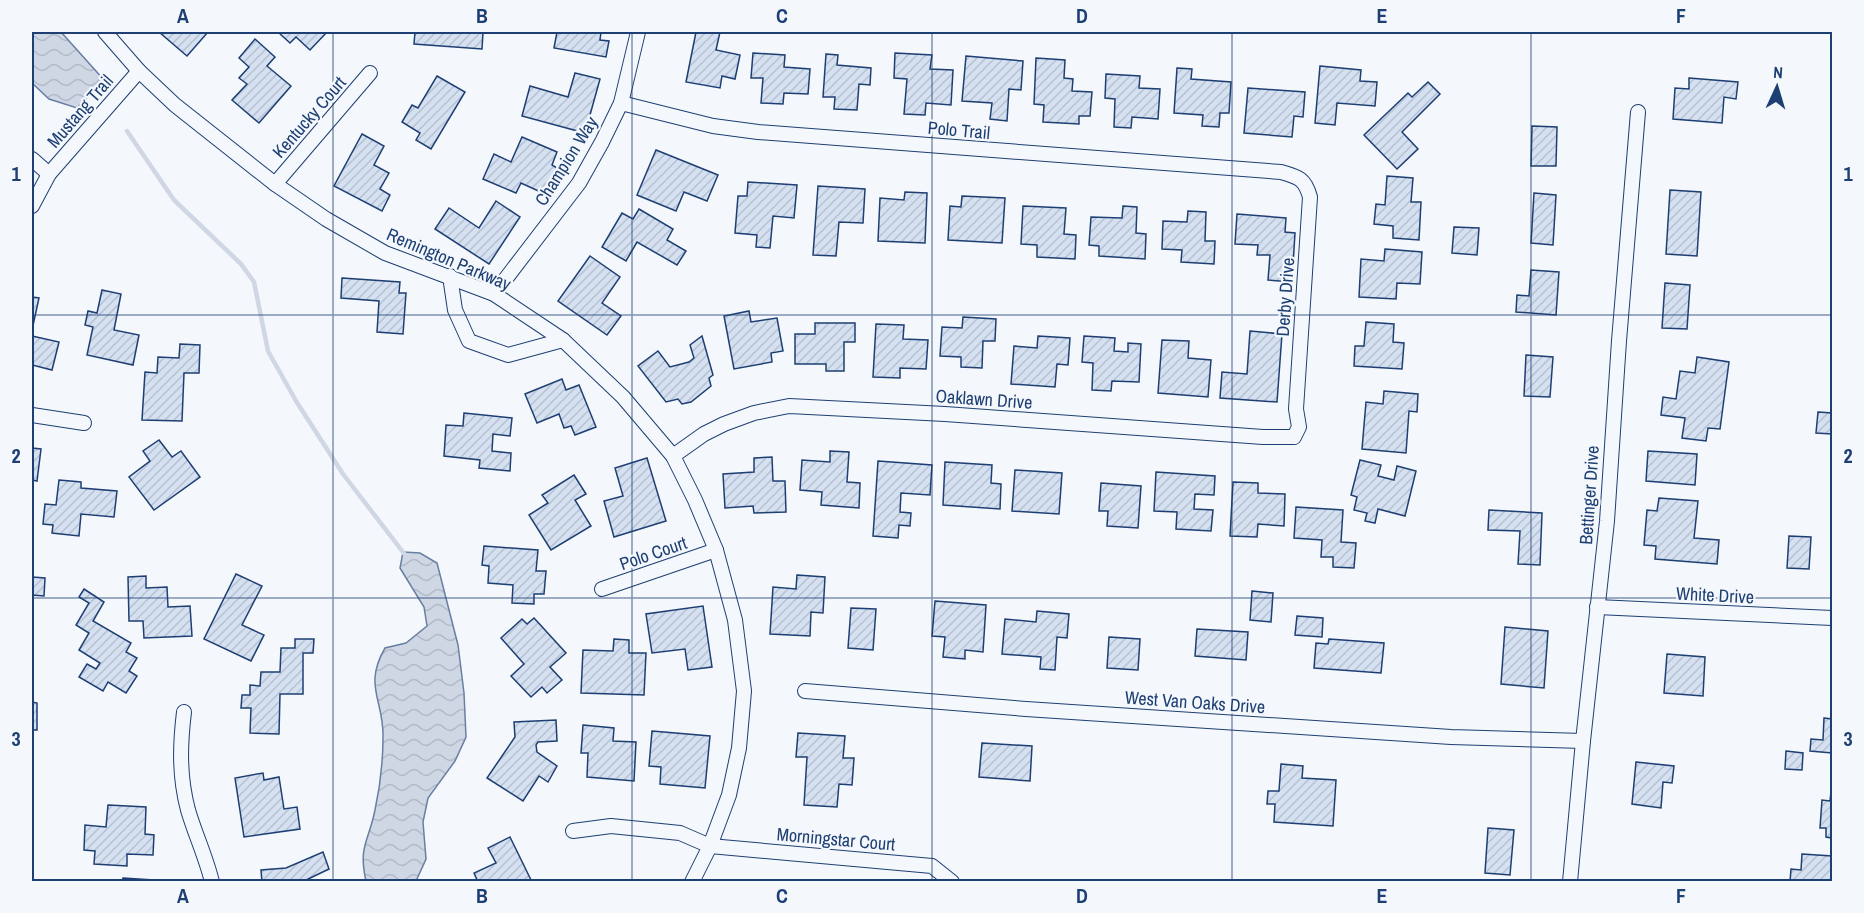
<svg xmlns="http://www.w3.org/2000/svg" width="1864" height="913" viewBox="0 0 1864 913" font-family="'Archivo Narrow',sans-serif">
<style>
.water{fill:url(#water-waves);stroke:#687fa3;stroke-width:1.5}
.lines{fill:none;stroke-linecap:round;stroke-linejoin:round}
.stream{stroke:#cfd7e4;stroke-width:4.5}
.building{fill:url(#building-hatch);stroke:#1d3f73;stroke-width:1.5}
.minor-casing{stroke:#1d3f73;stroke-width:16}
.minor{stroke:#f4f7fb;stroke-width:14}
.grid{fill:none;stroke:#1d3f73;stroke-width:1.5;stroke-opacity:0.55}
.labels{text-anchor:middle;dominant-baseline:central;stroke-width:4.5;stroke-linejoin:round;paint-order:stroke}
.street-label{font-size:18px;fill:#1d3f73;stroke:#f4f7fb}
.neatline{fill:none;stroke:#1d3f73;stroke-width:2}
.grid-label{font-size:20px;text-anchor:middle;font-weight:bold;fill:#1d3f73}
</style>
<defs>
<pattern id="water-waves" width="16" height="10" patternUnits="userSpaceOnUse" patternTransform="scale(1.5)"><rect width="16" height="10" fill="#cfd7e4"/><path d="M0 5q4-4 8 0t8 0" fill="none" stroke="#b1bac7"/></pattern>
<pattern id="building-hatch" width="6" height="6" patternUnits="userSpaceOnUse" patternTransform="scale(1.5)"><rect width="6" height="6" fill="#d5e0f0"/><path d="M-1 1l2-2M0 6l6-6M5 7l2-2" fill="none" stroke="#b6c1d1"/></pattern>
</defs>
<rect width="100%" height="100%" fill="#f4f7fb"/>
<g class="water">
<polygon points="32,32 61,32 104,80 77,108 49,99 32,83"/>
<path d="M403,552L420,553L437,563L458,645L464,693L466,737L455,761L428,798L423,822L426,859L416,881H366C358,846 369,841 375,810C380,787 383,761 383,737C384,700 363,686 385,648L406,643L427,626L424,607L400,568Z"/>
</g>
<g class="lines">
<polyline class="stream" points="127,131 174,200 241,264 254,282 268,351 296,401 343,474 406,556"/>
</g>
<g class="building">
<polygon points="159,32 208,32 187,56"/>
<polygon points="278,32 327,32 310,50 296,37 290,43"/>
<polygon points="415,32 483,32 482,49 414,44"/>
<polygon points="557,32 601,32 600,40 609,41 606,57 554,48"/>
<polygon points="696,32 720,32 716,50 740,55 735,79 722,76 720,88 686,82"/>
<polygon points="255,39 275,57 267,66 291,86 259,123 232,100 247,84 239,78 249,67 239,58"/>
<polygon points="753,53 785,55 784,67 810,69 808,94 784,93 783,104 761,103 763,78 751,78"/>
<polygon points="895,53 932,55 930,69 953,70 951,105 926,103 925,115 904,114 907,79 894,78"/>
<polygon points="826,54 838,55 837,65 871,68 870,85 859,84 857,110 834,109 835,97 823,97"/>
<polygon points="966,56 1023,61 1021,90 1009,89 1007,121 990,119 992,103 962,101"/>
<polygon points="1036,58 1065,60 1064,78 1073,79 1072,91 1092,92 1090,116 1079,116 1079,124 1043,122 1044,105 1034,104"/>
<polygon points="1320,66 1361,70 1360,81 1377,82 1375,106 1337,103 1335,125 1315,123"/>
<polygon points="1177,68 1192,69 1191,79 1231,82 1229,113 1220,113 1219,127 1202,126 1203,115 1174,113"/>
<polygon points="575,73 600,79 585,133 522,116 530,86 568,97"/>
<polygon points="1106,74 1140,76 1139,88 1160,89 1158,119 1132,117 1131,128 1114,127 1115,99 1105,98"/>
<polygon points="437,76 465,92 431,149 416,140 420,133 402,122 412,105 418,108"/>
<polygon points="1689,78 1738,82 1736,99 1724,97 1722,123 1673,119 1675,88 1689,89"/>
<polygon points="1428,82 1440,94 1402,132 1418,149 1397,169 1364,135 1408,93 1412,97"/>
<polygon points="1248,88 1305,92 1303,117 1294,116 1292,137 1244,133"/>
<polygon points="1532,126 1557,127 1556,166 1531,166"/>
<polygon points="362,134 384,146 374,165 389,173 380,189 390,195 382,211 334,186"/>
<polygon points="522,137 557,152 552,165 557,168 545,194 521,183 516,193 483,179 494,154 511,162"/>
<polygon points="656,150 718,175 707,201 684,192 676,211 637,195"/>
<polygon points="1387,176 1413,178 1411,202 1421,202 1419,240 1393,238 1393,226 1374,224 1376,204 1385,205"/>
<polygon points="748,182 797,185 794,218 773,216 770,248 756,247 757,235 735,233 738,196 747,196"/>
<polygon points="818,186 865,189 863,223 839,222 836,256 813,255"/>
<polygon points="1670,190 1701,192 1697,256 1666,254"/>
<polygon points="905,192 927,193 925,243 878,241 880,198 904,200"/>
<polygon points="1534,193 1556,195 1553,245 1531,243"/>
<polygon points="962,196 1005,198 1002,243 948,240 950,206 961,207"/>
<polygon points="496,201 520,217 489,264 435,229 449,208 479,228"/>
<polygon points="1023,206 1066,208 1064,234 1076,235 1075,259 1037,257 1037,245 1021,244"/>
<polygon points="1123,206 1137,207 1136,233 1146,234 1145,259 1099,256 1099,246 1089,245 1091,217 1122,218"/>
<polygon points="639,209 673,229 667,240 686,251 677,265 637,242 626,261 602,247 622,213 633,219"/>
<polygon points="1188,211 1206,212 1205,241 1215,241 1214,264 1181,262 1182,250 1162,249 1163,221 1187,222"/>
<polygon points="1237,214 1286,218 1285,232 1295,233 1292,282 1268,280 1270,255 1257,255 1258,245 1235,244"/>
<polygon points="1454,227 1479,228 1477,255 1452,253"/>
<polygon points="1385,249 1422,252 1420,284 1397,283 1396,299 1359,297 1361,259 1384,261"/>
<polygon points="590,256 620,277 602,303 621,316 607,335 558,301"/>
<polygon points="1531,270 1559,272 1556,315 1516,312 1517,295 1529,296"/>
<polygon points="342,278 400,282 399,293 406,293 403,334 377,332 379,301 341,298"/>
<polygon points="1665,283 1690,285 1687,329 1662,328"/>
<polygon points="102,290 121,294 114,330 139,335 133,365 87,355 93,327 85,325 88,311 97,313"/>
<polygon points="32,297 39,298 32,330"/>
<polygon points="749,311 751,322 777,318 783,351 771,353 772,362 734,369 724,316"/>
<polygon points="963,317 996,319 995,341 983,341 982,368 961,367 961,357 940,356 942,327 962,328"/>
<polygon points="1366,322 1394,324 1393,342 1404,343 1402,369 1354,366 1355,346 1364,346"/>
<polygon points="815,323 855,323 855,342 844,342 844,371 826,371 826,364 795,364 795,334 815,334"/>
<polygon points="876,324 904,325 903,339 928,340 926,369 900,368 900,378 873,377"/>
<polygon points="1250,331 1282,334 1277,402 1220,398 1222,372 1247,374"/>
<polygon points="32,336 59,342 52,370 32,365"/>
<polygon points="702,336 713,375 709,378 711,386 691,402 682,404 678,399 666,402 638,366 658,351 670,367 689,362 694,358 690,345"/>
<polygon points="1038,336 1070,338 1068,365 1057,364 1055,387 1011,384 1014,346 1037,348"/>
<polygon points="1084,336 1115,338 1114,351 1128,352 1128,343 1141,344 1139,382 1112,381 1111,391 1092,390 1093,363 1082,362"/>
<polygon points="1162,340 1189,341 1188,358 1211,360 1208,397 1158,393"/>
<polygon points="180,344 200,345 199,373 184,373 182,421 142,420 145,372 157,373 158,357 179,358"/>
<polygon points="1526,355 1553,357 1550,397 1524,396"/>
<polygon points="1697,357 1729,362 1720,429 1708,428 1706,441 1682,438 1685,418 1661,415 1663,397 1676,399 1680,371 1695,373"/>
<polygon points="562,379 566,390 579,385 596,427 575,435 571,426 564,428 559,414 537,423 525,394"/>
<polygon points="1384,391 1418,394 1417,412 1409,411 1406,453 1362,449 1366,402 1383,404"/>
<polygon points="1818,412 1832,413 1832,434 1816,433"/>
<polygon points="464,413 512,418 510,436 493,434 492,451 511,453 510,471 479,468 480,460 444,456 446,425 463,426"/>
<polygon points="159,440 172,457 181,451 200,477 154,510 129,477 150,461 143,451"/>
<polygon points="32,448 41,449 37,481 32,480"/>
<polygon points="830,451 849,452 847,482 860,483 859,508 821,505 822,492 800,490 802,460 830,462"/>
<polygon points="1648,451 1697,454 1695,485 1646,481"/>
<polygon points="772,457 773,481 785,481 786,512 754,513 753,506 725,508 723,474 754,472 754,458"/>
<polygon points="647,458 666,521 614,537 604,501 623,496 615,468"/>
<polygon points="1360,460 1381,465 1378,476 1394,480 1397,466 1416,471 1405,516 1378,509 1375,523 1365,521 1367,513 1354,510 1357,497 1351,495"/>
<polygon points="878,461 932,465 930,495 901,493 900,512 911,513 910,526 899,525 898,538 873,536"/>
<polygon points="945,462 992,465 991,483 1001,484 1000,509 943,505"/>
<polygon points="1015,470 1062,473 1059,514 1012,511"/>
<polygon points="1156,472 1215,476 1214,495 1195,494 1194,509 1213,510 1211,531 1176,529 1177,512 1154,511"/>
<polygon points="574,475 586,494 575,500 591,526 551,550 529,515 548,503 542,495"/>
<polygon points="59,480 81,482 81,488 117,491 114,517 81,514 79,536 52,533 53,525 43,524 45,504 56,505"/>
<polygon points="1233,482 1258,483 1258,493 1285,494 1284,526 1258,524 1257,537 1230,536"/>
<polygon points="1101,483 1141,486 1138,528 1107,526 1108,511 1099,511"/>
<polygon points="1659,498 1698,501 1694,538 1719,540 1717,564 1655,559 1656,546 1644,545 1647,510 1657,511"/>
<polygon points="1296,507 1343,510 1341,542 1356,543 1354,568 1333,567 1333,557 1321,557 1322,540 1294,538"/>
<polygon points="1489,510 1542,513 1540,565 1518,564 1520,531 1488,530"/>
<polygon points="1789,536 1811,537 1809,569 1787,568"/>
<polygon points="484,546 538,550 536,571 546,571 544,594 534,594 534,604 512,603 513,585 488,583 489,566 482,565"/>
<polygon points="236,574 262,586 242,625 264,635 251,661 204,639"/>
<polygon points="797,575 825,577 823,613 811,612 810,636 770,634 773,587 796,589"/>
<polygon points="146,576 146,588 167,587 168,607 190,606 192,636 144,638 143,621 129,621 128,577"/>
<polygon points="32,577 45,578 44,596 32,595"/>
<polygon points="84,589 104,602 93,621 131,643 126,652 137,658 129,671 137,676 126,693 108,682 103,691 79,677 87,664 96,669 100,663 79,650 89,633 76,625 89,603 79,597"/>
<polygon points="1252,591 1273,593 1271,622 1250,620"/>
<polygon points="935,601 986,605 983,652 965,650 965,659 943,657 945,637 932,636"/>
<polygon points="703,606 712,667 688,670 685,649 652,653 646,614"/>
<polygon points="851,608 876,609 873,650 848,648"/>
<polygon points="1037,611 1069,614 1067,638 1057,637 1055,670 1040,669 1041,657 1002,654 1005,619 1036,622"/>
<polygon points="1297,616 1323,618 1322,637 1295,635"/>
<polygon points="534,618 566,653 550,667 562,680 547,693 542,687 531,697 511,676 524,664 501,638 522,619 527,624"/>
<polygon points="1505,627 1548,631 1544,688 1501,684"/>
<polygon points="1197,629 1248,632 1246,660 1195,656"/>
<polygon points="1109,637 1140,639 1138,670 1107,668"/>
<polygon points="295,639 314,639 313,653 303,653 303,694 280,694 279,734 250,733 251,708 241,708 242,695 250,695 250,685 260,686 261,672 280,672 281,648 295,648"/>
<polygon points="614,639 629,640 629,653 646,653 644,695 581,693 583,650 613,651"/>
<polygon points="1329,639 1384,643 1381,673 1314,668 1316,643 1328,644"/>
<polygon points="1667,654 1705,657 1703,696 1664,693"/>
<polygon points="32,702 37,703 37,730 32,730"/>
<polygon points="1824,718 1832,719 1832,753 1810,751 1811,739 1823,740"/>
<polygon points="556,720 557,741 538,742 536,745 537,752 557,766 548,782 539,776 523,801 487,778 515,737 514,722"/>
<polygon points="583,725 614,728 613,741 636,742 634,781 587,777 588,753 581,753"/>
<polygon points="652,731 710,736 705,788 660,784 661,767 649,766"/>
<polygon points="798,733 845,736 843,758 854,758 852,785 839,784 837,807 804,805 807,757 796,757"/>
<polygon points="982,743 1032,746 1030,781 979,777"/>
<polygon points="1786,751 1803,753 1802,770 1785,769"/>
<polygon points="1636,762 1674,766 1672,783 1663,782 1661,808 1632,804"/>
<polygon points="1281,764 1303,766 1302,778 1336,780 1333,826 1274,822 1275,804 1267,804 1268,791 1279,791"/>
<polygon points="263,773 264,780 279,777 284,809 297,807 300,829 244,837 235,778"/>
<polygon points="1831,791 1832,791 1832,838 1826,837 1826,828 1820,828 1822,800 1830,801"/>
<polygon points="108,805 146,807 145,834 154,835 153,855 127,854 127,866 94,864 95,851 84,850 85,825 106,827"/>
<polygon points="1488,828 1514,830 1510,875 1485,873"/>
<polygon points="510,837 532,882 478,882 474,873 496,863 488,848"/>
<polygon points="323,852 329,869 306,880 306,882 262,882 261,870 286,868"/>
<polygon points="1802,854 1832,856 1832,882 1790,882 1791,869 1801,870"/>
<polygon points="123,878 169,881 169,882 122,882"/>
</g>
<g class="lines">
<defs>
<g id="minor">
<polyline points="105,32 139,71 175,105 275,184 326,219 385,253 494,294 563,340 623,397 673,456 695,500 716,550 735,620 744,691 739,748 729,795 710,846 692,882"/>
<path d="M621,103L713,126L758,132L1281,172C1299,177 1305,179 1310,197L1296,409L1299,427L1294,437H1263L945,414L789,406L754,413L724,424L704,434L673,456"/>
<polyline points="32,159 49,174"/>
<polyline points="275,184 370,73"/>
<polyline points="32,206 49,174 139,71"/>
<polyline points="450,276 455,310 469,341 508,355 563,340"/>
<polyline points="494,294 579,183 602,142 621,103 638,32"/>
<polyline points="32,415 84,423"/>
<polyline points="602,589 716,550"/>
<polyline points="1597,607 1832,618"/>
<polyline points="805,691 1026,709 1451,737 1583,741"/>
<path d="M184,712C180,745 179,776 188,810C195,834 206,857 212,882"/>
<polyline points="573,831 611,826 680,833 710,846 932,866 952,882"/>
<polyline points="1570,882 1583,741 1607,521 1619,341 1638,112"/>
</g>
</defs>
<use href="#minor" class="minor-casing"/>
<use href="#minor" class="minor"/>
</g>
<path class="grid" d="M333,32V882M632,32V882M932,32V882M1232,32V882M1531,32V882M32,315H1832M32,598H1832"/>
<g class="labels">
<g class="street-label">
<text transform="translate(80 111) rotate(-49)">Mustang Trail</text>
<text transform="translate(309 117) rotate(-49)">Kentucky Court</text>
<text transform="translate(959 130) rotate(5)">Polo Trail</text>
<text transform="translate(566 161) rotate(-58)">Champion Way</text>
<text transform="translate(449 259) rotate(23)">Remington Parkway</text>
<text transform="translate(1285 297) rotate(-86)">Derby Drive</text>
<text transform="translate(984 399) rotate(4)">Oaklawn Drive</text>
<text transform="translate(1589 495) rotate(-86)">Bettinger Drive</text>
<text transform="translate(653 553) rotate(-19)">Polo Court</text>
<text transform="translate(1715 595) rotate(3)">White Drive</text>
<text transform="translate(1195 702) rotate(4)">West Van Oaks Drive</text>
<text transform="translate(836 839) rotate(5)">Morningstar Court</text>
</g>
</g>
<rect width="1864" height="913" fill="none" stroke="#f4f7fb" stroke-width="66"/>
<g transform="translate(1777 87) rotate(4)" stroke="#f4f7fb" stroke-width="4.5" paint-order="stroke">
<path d="M0-4.5L10 22L0 15L-10 22Z" fill="#1d3f73"/>
<text y="-9" font-size="16" font-weight="bold" text-anchor="middle" fill="#1d3f73">N</text>
</g>
<rect x="33" y="33" width="1798" height="847" class="neatline"/>
<g class="grid-label">
<text x="183" y="23">A</text>
<text x="482" y="23">B</text>
<text x="782" y="23">C</text>
<text x="1082" y="23">D</text>
<text x="1382" y="23">E</text>
<text x="1681" y="23">F</text>
<text x="16" y="181">1</text>
<text x="1848" y="181">1</text>
<text x="16" y="463">2</text>
<text x="1848" y="463">2</text>
<text x="16" y="746">3</text>
<text x="1848" y="746">3</text>
<text x="183" y="903">A</text>
<text x="482" y="903">B</text>
<text x="782" y="903">C</text>
<text x="1082" y="903">D</text>
<text x="1382" y="903">E</text>
<text x="1681" y="903">F</text>
</g>
</svg>
